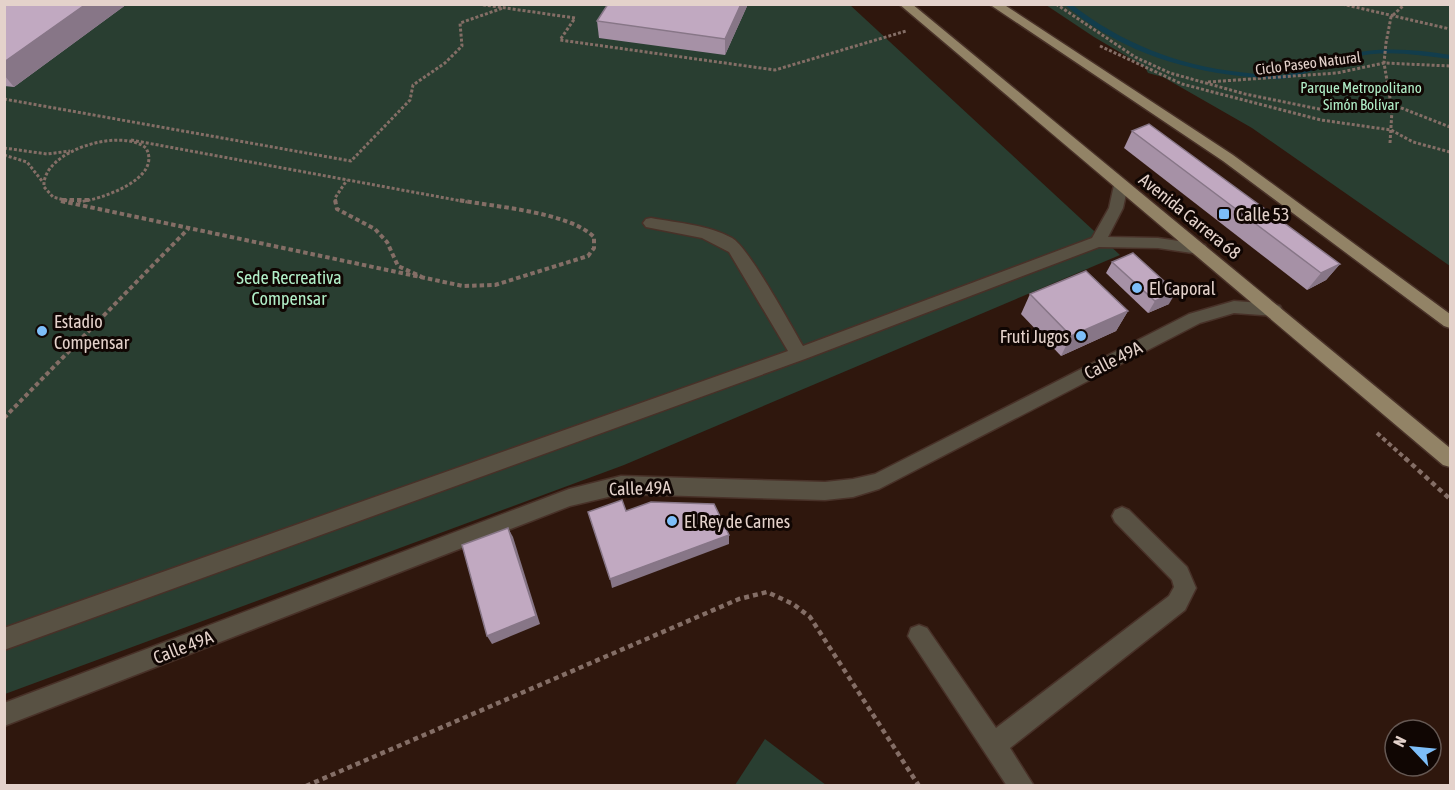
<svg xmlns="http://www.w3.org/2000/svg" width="1455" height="790" viewBox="0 0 1455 790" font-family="'Asap Condensed',sans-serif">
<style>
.green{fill:#293e31}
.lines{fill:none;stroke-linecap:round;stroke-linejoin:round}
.stream{fill:#123d4c;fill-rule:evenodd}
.lane-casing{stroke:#483128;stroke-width:3}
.street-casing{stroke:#483128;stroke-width:3}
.primary-casing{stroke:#483128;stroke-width:3}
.path-far2{stroke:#846e66;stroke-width:3;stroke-dasharray:3 2;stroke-linecap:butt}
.path-far1{stroke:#846e66;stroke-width:4;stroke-dasharray:4.5 3;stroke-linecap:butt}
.path{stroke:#846e66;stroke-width:4.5;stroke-dasharray:5 4;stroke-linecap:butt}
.lane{fill:#585143;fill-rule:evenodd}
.street{fill:#585143;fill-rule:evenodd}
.primary{fill:#928366;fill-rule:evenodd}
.wall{fill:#a691a6}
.shaded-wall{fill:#877687}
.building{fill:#c1a9c1;stroke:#877687;stroke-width:1.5}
.poi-dot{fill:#7dbef9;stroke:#100603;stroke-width:2}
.labels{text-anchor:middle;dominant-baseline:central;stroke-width:6;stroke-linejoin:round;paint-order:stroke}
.far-street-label{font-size:15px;fill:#e4d2cb;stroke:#100603}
.far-park-label{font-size:15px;fill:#b1efc8;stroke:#100603}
.poi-label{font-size:18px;fill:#e4d2cb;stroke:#100603;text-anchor:start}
.street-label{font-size:18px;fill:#e4d2cb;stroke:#100603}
.park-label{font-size:18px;fill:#b1efc8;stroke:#100603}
</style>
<rect width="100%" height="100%" fill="#2f170d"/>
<g class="green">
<polygon points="5,5 850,5 1120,255 624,465 5,694"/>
<polygon points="1046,5 1450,5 1450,266 1252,128 1163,77 1148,73 1145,67 1094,37"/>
<polygon points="765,739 826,785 735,785"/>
</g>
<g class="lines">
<path class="stream" d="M1064,4H1071C1121,43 1177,65 1239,72C1256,74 1273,77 1289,74C1307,70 1324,61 1341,56C1378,46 1414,49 1450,55V59C1417,55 1384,49 1351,58C1327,64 1305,76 1281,79C1267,80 1253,77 1240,76C1176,69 1113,47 1064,4Z"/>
<defs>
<g id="lane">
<path d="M1121,180L1128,185L1123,208L1108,237L1158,238L1199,244L1205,245L1207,249L1205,253L1199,254L1158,248L1099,247L805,359L4,650V628L788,351L729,252L702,238L646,227L643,223L646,219L651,218C678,223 708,225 732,238C749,248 790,324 803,346L1092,238L1109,208L1114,185Z"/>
<polygon points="1122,507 1129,510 1187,567 1196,588 1185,610 1010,748 1034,786 1007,786 908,636 911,628 919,625 927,628 996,728 1169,596 1174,587 1172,580 1115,522 1112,516 1115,510"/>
</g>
<polygon id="street" points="1234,301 1274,304 1280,306 1282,310 1280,314 1274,316 1234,313 1200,323 879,489 853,497 825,500 621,494 570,506 4,726 4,703 569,489 621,476 825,482 853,479 875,474 1189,314"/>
<g id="primary">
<polygon points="899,4 912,4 1450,448 1450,467 1443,465"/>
<polygon points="989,4 1003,4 1233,155 1450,314 1450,328 1444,326 1223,161"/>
</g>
</defs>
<use href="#lane" class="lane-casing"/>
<use href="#street" class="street-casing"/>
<use href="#primary" class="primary-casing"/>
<g class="path-far2">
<polyline points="478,4 575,18 560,40 775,70 906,31"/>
<polyline points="1056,4 1135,57 1170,73 1245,94 1324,110 1391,104 1450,127"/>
<polyline points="1342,4 1450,29"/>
<polyline points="1100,46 1182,84 1321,120 1391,130 1413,142 1450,152"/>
<polyline points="1208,82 1337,73 1384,63 1450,66"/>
<polyline points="4,99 351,161 410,100 413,85 445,63 462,46 460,23 503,8"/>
<polyline points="131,140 467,202"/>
<polyline points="1390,143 1392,110 1384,63 1386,43 1391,17 1405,4"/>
<polyline points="4,148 47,154 70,151"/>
<polyline points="4,155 27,162 42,181"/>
<polyline points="61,201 65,202"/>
<path d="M72,202L53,197L44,187C41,151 121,127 146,148C163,179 100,200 78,202"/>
<polyline points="336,202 335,198 347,180"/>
</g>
<g class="path-far1">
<polyline points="62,200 91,200"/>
<polyline points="335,200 337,209 375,229 387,242 398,266 422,277"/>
<path d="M61,201L463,286L495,285L588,256L594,248V237C569,212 495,207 459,200"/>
<polyline points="4,418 188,229"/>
<polyline points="1377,433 1407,460"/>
</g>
<g class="path">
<polyline points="1405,458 1450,499"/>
<polyline points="306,786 739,599 767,592 793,604 810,617 919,786"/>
</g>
<use href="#lane" class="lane"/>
<use href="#street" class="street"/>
<use href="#primary" class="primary"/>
</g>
<g class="wall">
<polygon points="4,4 127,4 14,87 4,86"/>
<polygon points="748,4 725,55 599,38 597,21"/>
<polygon points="1132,131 1340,264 1326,280 1307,290 1124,148"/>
<polygon points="1112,262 1169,304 1148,313 1106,273"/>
<polygon points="1030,294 1128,311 1116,331 1061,356 1021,314"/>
</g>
<g class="shaded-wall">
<polygon points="86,4 127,4 14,87 4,75 4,62"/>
<polygon points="741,4 748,4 725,55 725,39"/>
<polygon points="1340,264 1326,280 1307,290 1321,273"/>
<polygon points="1176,292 1169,304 1148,313 1155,301"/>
<polygon points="1128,311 1116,331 1061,356 1071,336"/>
<polygon points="508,528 513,537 540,624 492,644 487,636"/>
<polygon points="729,535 729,544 612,588 610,579"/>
</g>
<g class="building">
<polygon points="4,4 86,4 4,62"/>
<polygon points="608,4 741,4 725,39 597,21"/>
<polygon points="1149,124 1340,264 1321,273 1132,131"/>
<polygon points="1133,253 1176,292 1155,301 1112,262"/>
<polygon points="1086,271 1128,311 1071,336 1030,294"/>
<polygon points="622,500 626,511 651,502 714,504 729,535 610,579 588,512"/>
<polygon points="508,528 536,616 487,636 462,545"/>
</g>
<g class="poi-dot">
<rect x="1218" y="208" width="12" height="12" rx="3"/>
<circle cx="1137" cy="288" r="6"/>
<circle cx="42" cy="331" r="6"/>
<circle cx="1081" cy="336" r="6"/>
<circle cx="672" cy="521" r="6"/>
</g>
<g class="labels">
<g class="far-street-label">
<text transform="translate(1308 63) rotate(-7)">Ciclo Paseo Natural</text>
</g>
<g class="far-park-label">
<text x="1361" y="87">Parque Metropolitano<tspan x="1361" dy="17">Simón Bolívar</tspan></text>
</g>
<g class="poi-label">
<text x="1236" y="214">Calle 53</text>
<text x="1149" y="288">El Caporal</text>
<text x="54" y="321">Estadio<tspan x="54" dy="21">Compensar</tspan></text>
<text x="1069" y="336" text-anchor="end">Fruti Jugos</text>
<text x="684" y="521">El Rey de Carnes</text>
</g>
<g class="street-label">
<text transform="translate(1190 216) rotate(39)">Avenida Carrera 68</text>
<text transform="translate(1113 360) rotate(-27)">Calle 49A</text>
<text transform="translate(640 488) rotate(-2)">Calle 49A</text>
<text transform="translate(183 647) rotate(-21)">Calle 49A</text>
</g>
<g class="park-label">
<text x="289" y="277">Sede Recreativa<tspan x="289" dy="21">Compensar</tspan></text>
</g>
</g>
<rect width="1455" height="790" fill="none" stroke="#e4d2cb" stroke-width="12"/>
<g transform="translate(1413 748) rotate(296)"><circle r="28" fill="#100603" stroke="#655853" stroke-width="1.5"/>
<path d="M0-4.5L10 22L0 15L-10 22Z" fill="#7dbef9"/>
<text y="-9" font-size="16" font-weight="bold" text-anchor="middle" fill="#e4d2cb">N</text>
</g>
</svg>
